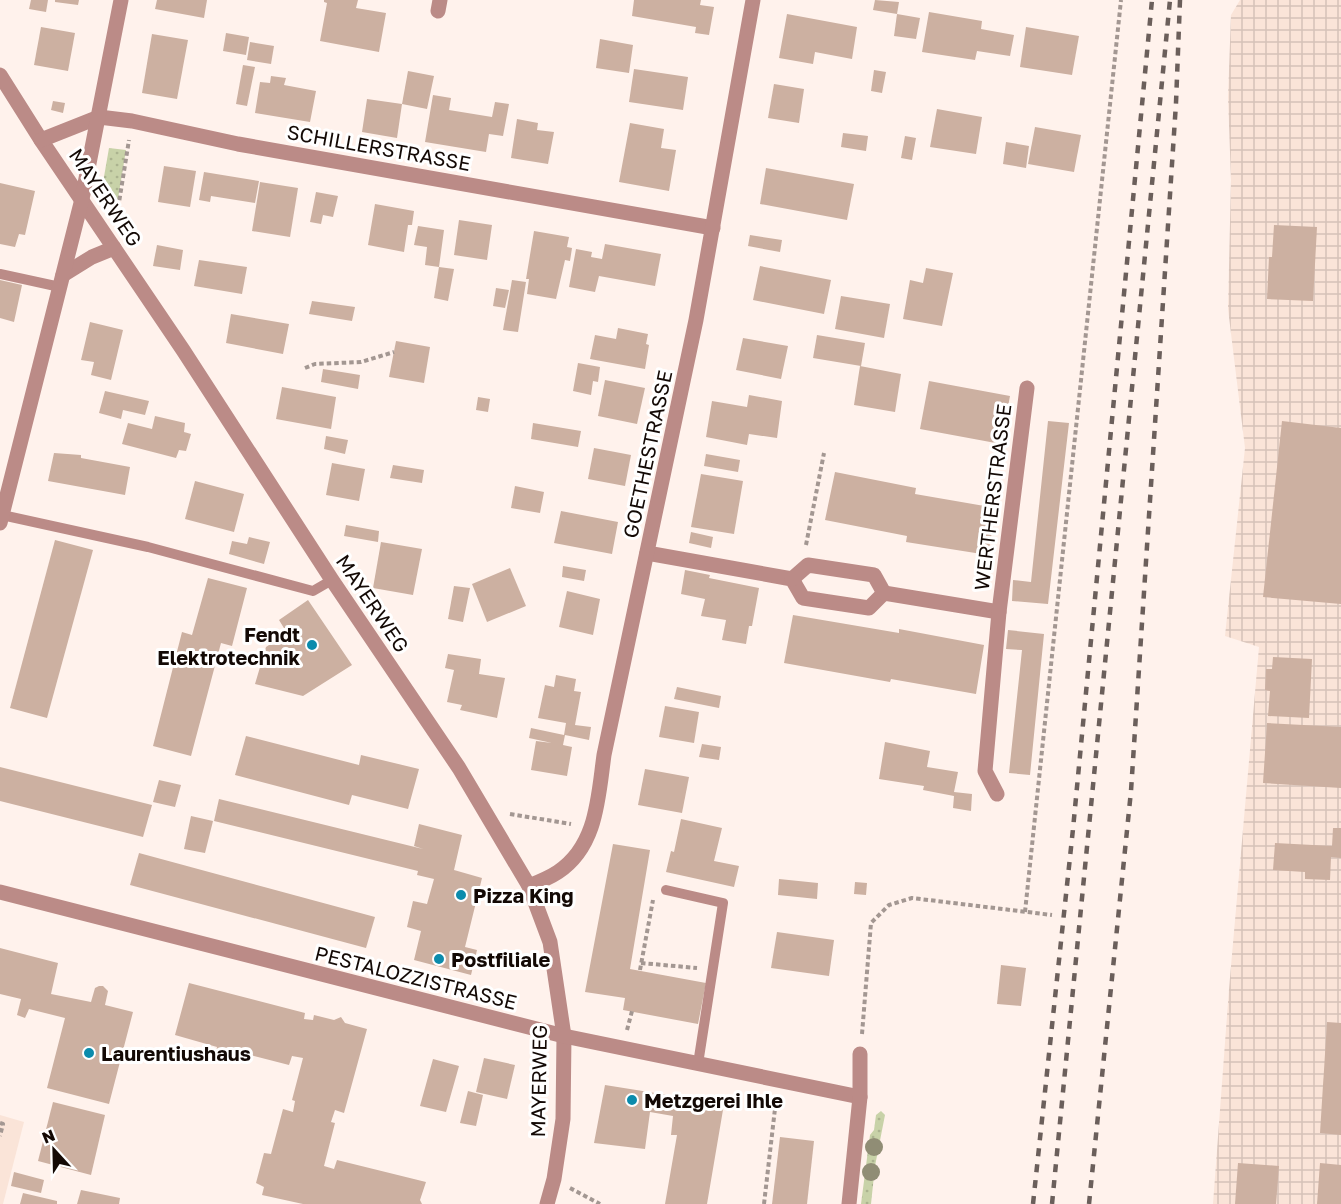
<svg xmlns="http://www.w3.org/2000/svg" width="1341" height="1204" viewBox="0 0 1341 1204" font-family="'Golos Text',sans-serif">
<style>
.industrial{fill:url(#industrial-grid)}
.built{fill:#fae4d8}
.grass{fill:url(#grass-dots)}
.building{fill:#ccb0a1}
.lines{fill:none;stroke-linecap:round;stroke-linejoin:round}
.path{stroke:#a39792;stroke-width:4;stroke-dasharray:4.5 3;stroke-linecap:butt}
.service{stroke:#bb8b87;stroke-width:10}
.minor{stroke:#bb8b87;stroke-width:15}
.rail{stroke:#6b5f5b;stroke-width:4.5;stroke-dasharray:8 8;stroke-linecap:butt}
.tree{fill:#908d75}
.poi-dot{fill:#0b8bac;stroke:#fff;stroke-width:2}
.labels{text-anchor:middle;dominant-baseline:central;stroke-width:6;stroke-linejoin:round;paint-order:stroke}
.street-label{font-size:20px;fill:#130905;stroke:#fff}
.poi-label{font-size:20px;font-weight:bold;fill:#130905;stroke:#fff;text-anchor:start}
</style>
<defs>
<pattern id="industrial-grid" width="8" height="8" patternUnits="userSpaceOnUse" patternTransform="scale(1.5)"><rect width="8" height="8" fill="#fae4d8"/><path d="M0 4h8M4 0v8" fill="none" stroke="#d5c2b8"/></pattern>
<pattern id="grass-dots" width="8" height="8" patternUnits="userSpaceOnUse" patternTransform="scale(1.5)"><rect width="8" height="8" fill="#c8d2a8"/><path d="M2 2h.1M6 6h.1" fill="none" stroke="#abb38f" stroke-width="1.8" stroke-linecap="round"/></pattern>
</defs>
<rect width="100%" height="100%" fill="#fff2ec"/>
<polygon class="industrial" points="1240,0 1341,0 1341,1204 1213,1204 1229,989 1259,647 1225,636 1245,448 1228,309 1231,180 1228,97 1231,15"/>
<polygon class="built" points="0,1115 24,1122 3,1204 0,1204"/>
<g class="grass">
<polygon points="109,148 126,150 118,199 101,194"/>
<polygon points="881,1111 885,1115 875,1166 871,1204 861,1204 870,1135 874,1130 876,1115"/>
</g>
<g class="building">
<polygon points="31,0 48,0 46,12 29,9"/>
<polygon points="55,0 79,0 78,5 55,2"/>
<polygon points="157,0 207,0 204,18 155,9"/>
<polygon points="324,0 358,0 356,8 386,13 379,52 320,41 327,3 324,2"/>
<polygon points="634,0 701,0 700,5 714,7 709,35 695,33 696,27 632,16"/>
<polygon points="875,0 899,2 897,14 873,10"/>
<polygon points="929,12 982,21 981,29 1014,35 1010,56 977,51 975,60 922,52"/>
<polygon points="787,14 857,27 852,59 815,52 813,64 779,58"/>
<polygon points="897,14 920,18 916,39 894,36"/>
<polygon points="41,27 75,33 68,71 34,65"/>
<polygon points="1026,27 1079,36 1072,75 1020,67"/>
<polygon points="226,33 249,37 246,55 223,51"/>
<polygon points="152,34 188,40 177,99 142,93"/>
<polygon points="600,39 633,45 629,73 596,68"/>
<polygon points="250,42 274,46 271,64 247,60"/>
<polygon points="243,65 255,67 247,106 236,104"/>
<polygon points="634,69 688,77 683,110 629,102"/>
<polygon points="874,70 886,72 882,93 871,91"/>
<polygon points="408,71 434,76 427,109 402,104"/>
<polygon points="271,76 286,78 284,85 316,91 310,122 255,113 260,82 270,83"/>
<polygon points="774,84 804,89 799,123 768,118"/>
<polygon points="433,95 451,98 449,110 492,117 495,102 509,104 503,136 489,134 486,152 425,142"/>
<polygon points="367,99 402,104 397,138 362,132"/>
<polygon points="53,101 65,103 63,113 51,110"/>
<polygon points="937,109 982,117 976,154 930,147"/>
<polygon points="517,119 538,123 537,130 554,132 548,164 511,158"/>
<polygon points="630,123 664,129 661,148 676,150 669,191 619,182"/>
<polygon points="1035,127 1081,135 1074,172 1028,164"/>
<polygon points="843,133 868,136 866,151 841,147"/>
<polygon points="905,136 916,138 912,160 901,158"/>
<polygon points="1006,142 1029,146 1026,168 1003,164"/>
<polygon points="164,166 196,171 190,207 158,202"/>
<polygon points="766,168 854,184 847,220 760,204"/>
<polygon points="204,172 259,181 255,203 211,196 210,202 199,200"/>
<polygon points="260,182 298,188 290,237 252,231"/>
<polygon points="0,183 35,191 25,235 19,234 15,247 0,244"/>
<polygon points="316,192 338,196 333,217 323,215 321,224 310,222"/>
<polygon points="375,204 414,211 412,225 408,225 404,252 368,245"/>
<polygon points="459,220 492,225 487,260 454,255"/>
<polygon points="1274,225 1317,227 1313,301 1267,299 1269,257 1272,257"/>
<polygon points="418,226 444,230 439,267 425,265 427,247 414,245"/>
<polygon points="534,231 569,237 567,247 572,248 570,261 565,260 556,299 527,294 529,279 526,279"/>
<polygon points="750,235 782,240 780,252 748,246"/>
<polygon points="605,244 661,254 655,286 599,276 595,292 569,287 576,249 592,252 591,257 602,259"/>
<polygon points="157,245 183,250 180,270 153,266"/>
<polygon points="199,260 247,267 242,294 194,286"/>
<polygon points="760,266 831,280 824,314 753,300"/>
<polygon points="439,267 454,269 448,301 434,298"/>
<polygon points="926,268 953,273 942,326 903,319 910,280 923,283"/>
<polygon points="0,280 22,285 14,322 0,318"/>
<polygon points="512,280 526,282 518,332 503,330"/>
<polygon points="496,288 509,290 505,308 493,306"/>
<polygon points="841,296 890,304 884,338 835,329"/>
<polygon points="312,301 355,307 352,321 309,314"/>
<polygon points="231,314 289,324 283,354 226,343"/>
<polygon points="90,322 123,330 111,380 91,375 94,362 81,360"/>
<polygon points="618,328 648,334 646,344 649,345 645,369 590,359 595,335 616,339"/>
<polygon points="817,335 865,343 861,366 813,358"/>
<polygon points="743,338 788,346 781,379 736,370"/>
<polygon points="396,341 430,347 424,383 389,377"/>
<polygon points="578,363 600,367 598,382 593,381 591,395 573,391"/>
<polygon points="860,366 901,374 895,412 854,405"/>
<polygon points="323,369 360,375 358,389 321,382"/>
<polygon points="605,380 645,388 637,424 598,416"/>
<polygon points="929,381 1010,396 1001,444 920,429"/>
<polygon points="282,387 336,397 331,429 276,419"/>
<polygon points="105,391 149,401 145,415 123,410 121,419 99,413"/>
<polygon points="749,395 782,401 777,438 749,434 747,445 706,437 712,401 747,407"/>
<polygon points="478,397 490,399 488,412 476,410"/>
<polygon points="155,416 185,423 184,432 191,434 186,451 179,450 176,458 122,444 128,423 152,429"/>
<polygon points="1048,421 1069,423 1048,604 1012,601 1013,580 1031,582"/>
<polygon points="1282,421 1341,428 1341,604 1263,597"/>
<polygon points="533,423 581,431 578,447 531,439"/>
<polygon points="326,436 348,440 345,454 324,449"/>
<polygon points="594,448 631,455 625,486 588,479"/>
<polygon points="54,453 81,455 81,458 130,467 125,495 48,481"/>
<polygon points="706,454 740,460 738,472 704,466"/>
<polygon points="332,463 365,469 359,501 326,495"/>
<polygon points="393,465 424,470 422,483 390,478"/>
<polygon points="835,472 916,488 915,494 996,508 988,555 906,542 907,536 825,520"/>
<polygon points="701,474 743,481 734,534 691,527"/>
<polygon points="195,481 244,494 234,532 185,519"/>
<polygon points="515,486 544,492 540,513 511,508"/>
<polygon points="561,511 618,522 612,554 554,543"/>
<polygon points="346,525 379,531 378,542 344,536"/>
<polygon points="691,532 713,537 711,548 689,543"/>
<polygon points="249,537 270,542 264,564 229,554 232,541 247,544"/>
<polygon points="55,540 93,550 47,718 10,708"/>
<polygon points="381,542 422,549 413,595 373,588"/>
<polygon points="563,566 586,570 584,581 562,577"/>
<polygon points="510,568 526,606 487,622 472,584"/>
<polygon points="685,570 710,575 709,578 759,588 752,626 749,626 746,644 722,640 726,620 701,616 705,599 681,594"/>
<polygon points="208,578 247,588 232,646 221,643 191,756 153,746 182,632 192,635"/>
<polygon points="454,586 470,588 463,622 448,619"/>
<polygon points="567,591 600,599 593,635 559,627"/>
<polygon points="308,600 352,665 303,696 255,684 266,647 287,633 279,620"/>
<polygon points="793,615 899,633 899,629 984,645 976,694 891,679 890,682 784,663"/>
<polygon points="1008,630 1044,634 1030,775 1009,773 1022,650 1006,649"/>
<polygon points="448,654 481,659 479,674 505,678 497,718 460,710 462,705 447,702 454,670 445,668"/>
<polygon points="1273,657 1312,659 1309,718 1268,716 1270,691 1265,690 1266,669 1272,669"/>
<polygon points="556,675 576,679 574,691 581,692 575,725 591,727 589,740 565,735 563,745 572,747 567,776 531,770 536,741 552,743 529,738 531,728 564,735 566,723 538,718 545,685 554,687"/>
<polygon points="677,687 721,696 719,708 674,699"/>
<polygon points="665,706 699,712 694,743 659,737"/>
<polygon points="1267,723 1341,727 1341,788 1263,783"/>
<polygon points="246,736 359,765 361,755 419,769 408,809 352,795 349,805 235,775"/>
<polygon points="885,742 930,751 927,767 958,772 954,792 972,794 971,811 953,808 954,796 923,790 924,786 879,779"/>
<polygon points="702,744 721,747 719,760 699,757"/>
<polygon points="0,767 152,805 143,837 0,801"/>
<polygon points="645,769 689,777 682,813 638,805"/>
<polygon points="159,780 181,785 175,807 153,802"/>
<polygon points="219,799 423,849 414,846 419,824 462,835 454,870 482,878 465,947 477,950 471,975 414,960 421,931 407,927 413,901 427,904 434,879 417,875 418,871 214,821"/>
<polygon points="191,816 213,821 205,853 184,849"/>
<polygon points="681,819 722,828 714,861 739,866 734,887 666,872 671,851 674,852"/>
<polygon points="1333,828 1341,828 1341,858 1331,857 1330,880 1305,879 1305,872 1273,870 1275,843 1332,846"/>
<polygon points="613,844 650,850 630,969 706,983 698,1024 623,1010 625,998 585,992"/>
<polygon points="139,853 375,917 366,948 130,885"/>
<polygon points="779,879 818,883 817,899 778,895"/>
<polygon points="855,882 867,883 866,895 854,894"/>
<polygon points="777,932 834,940 829,976 771,968"/>
<polygon points="0,948 58,963 51,994 91,1002 95,988 99,986 103,986 108,991 105,1005 133,1012 109,1104 47,1088 65,1018 29,1009 25,1018 17,1015 21,999 0,994"/>
<polygon points="1001,965 1026,968 1021,1006 997,1004"/>
<polygon points="189,983 305,1013 304,1019 313,1020 314,1015 334,1020 341,1017 345,1023 367,1029 344,1113 335,1110 331,1122 335,1123 324,1166 334,1169 337,1160 426,1182 420,1200 422,1204 303,1204 262,1195 264,1187 256,1183 264,1153 271,1154 283,1109 293,1112 295,1101 292,1100 303,1058 292,1056 289,1065 246,1054 244,1060 216,1053 217,1047 175,1035"/>
<polygon points="1327,1022 1341,1023 1341,1135 1320,1133"/>
<polygon points="484,1058 515,1065 507,1099 476,1092"/>
<polygon points="433,1059 459,1066 446,1112 420,1106"/>
<polygon points="605,1085 724,1104 707,1204 665,1204 677,1135 671,1135 673,1116 650,1112 645,1149 594,1143"/>
<polygon points="468,1091 483,1095 476,1126 460,1123"/>
<polygon points="53,1102 105,1115 91,1175 38,1161"/>
<polygon points="780,1137 814,1141 807,1204 772,1204"/>
<polygon points="1238,1163 1279,1166 1276,1204 1235,1204"/>
<polygon points="1320,1163 1341,1165 1341,1204 1317,1204"/>
<polygon points="14,1172 44,1180 41,1193 11,1186"/>
<polygon points="81,1190 120,1198 119,1204 77,1204"/>
<polygon points="23,1193 57,1201 57,1204 20,1204"/>
</g>
<g class="lines">
<g class="path">
<polyline points="117,215 129,140"/>
<polyline points="305,368 315,364 361,362 394,352"/>
<polyline points="806,545 824,453"/>
<polyline points="510,814 571,824"/>
<polyline points="1025,912 1121,0"/>
<polyline points="641,963 697,968"/>
<polyline points="640,970 653,900"/>
<polyline points="627,1030 632,1011"/>
<polyline points="862,1034 871,923 889,905 912,898 1052,915"/>
<polyline points="0,1123 3,1124 0,1136"/>
<polyline points="570,1188 600,1204"/>
<polyline points="764,1204 776,1100"/>
</g>
<g class="service">
<polyline points="0,274 60,287"/>
<polyline points="2,515 148,547 313,591 332,580"/>
<polyline points="666,890 723,903 698,1064"/>
</g>
<g class="minor">
<polyline points="438,11 440,0"/>
<polyline points="0,75 41,140 183,350 332,580 459,768 529,886 550,942 564,1036 563,1119 554,1179 547,1204"/>
<polyline points="41,140 99,117 132,121 238,144 713,228"/>
<polyline points="63,275 92,257 114,248"/>
<polyline points="0,523 82,199 121,0"/>
<polyline points="647,553 792,579 803,598 869,608 884,593 999,612"/>
<polyline points="792,579 808,565 874,575 884,593"/>
<polyline points="997,794 985,771 999,612 1027,388"/>
<path d="M529,886C539,882 549,878 558,872C597,846 598,798 604,755L696,320L753,0"/>
<polyline points="0,892 564,1036 860,1097"/>
<polyline points="849,1204 860,1097 860,1054"/>
</g>
<g class="rail">
<polyline points="1033,1204 1073,829 1152,0"/>
<polyline points="1052,1204 1170,0"/>
<polyline points="1089,1204 1131,791 1176,103 1180,0"/>
</g>
</g>
<g class="tree">
<circle cx="874" cy="1147" r="9"/>
<circle cx="871" cy="1172" r="9"/>
</g>
<g class="poi-dot">
<circle cx="312" cy="645" r="6"/>
<circle cx="461" cy="895" r="6"/>
<circle cx="439" cy="959" r="6"/>
<circle cx="89" cy="1053" r="6"/>
<circle cx="632" cy="1100" r="6"/>
</g>
<g class="labels">
<g class="street-label">
<text transform="translate(379 147) rotate(10)">SCHILLERSTRASSE</text>
<text transform="translate(106 197) rotate(56)">MAYERWEG</text>
<text transform="translate(647 454) rotate(-78)">GOETHESTRASSE</text>
<text transform="translate(992 497) rotate(-83)">WERTHERSTRASSE</text>
<text transform="translate(373 603) rotate(56)">MAYERWEG</text>
<text transform="translate(416 977) rotate(14)">PESTALOZZISTRASSE</text>
<text transform="translate(538 1081) rotate(-89)">MAYERWEG</text>
</g>
<g class="poi-label">
<text x="300" y="634" text-anchor="end">Fendt<tspan x="300" dy="23">Elektrotechnik</tspan></text>
<text x="473" y="895">Pizza King</text>
<text x="451" y="959">Postfiliale</text>
<text x="101" y="1053">Laurentiushaus</text>
<text x="644" y="1100">Metzgerei Ihle</text>
</g>
</g>
<g transform="translate(54 1150) rotate(338)" stroke="#ffffff" stroke-width="4.5" paint-order="stroke">
<path d="M0-4.5L10 22L0 15L-10 22Z" fill="#130905"/>
<text y="-9" font-size="16" font-weight="bold" text-anchor="middle" fill="#130905">N</text>
</g>
</svg>
